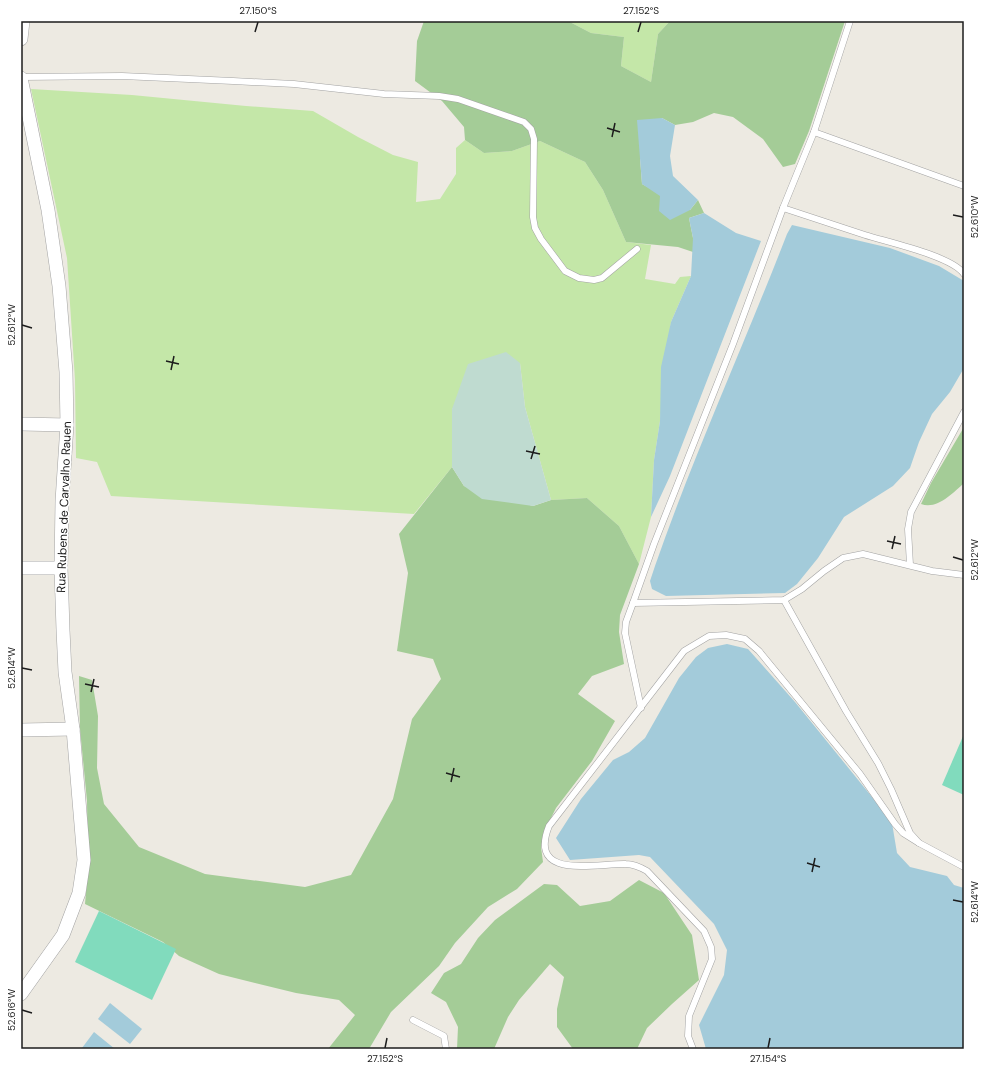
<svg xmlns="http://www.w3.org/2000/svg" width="985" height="1070" viewBox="0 0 985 1070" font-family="'DM Sans',sans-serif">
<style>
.grass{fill:#c4e7a8}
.forest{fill:#a4cc97}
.wetland{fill:#bfdbd0}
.pitch{fill:#81dbbd}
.water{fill:#a3cbda}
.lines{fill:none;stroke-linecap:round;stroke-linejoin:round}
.service-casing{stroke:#a3a3a3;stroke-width:7}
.minor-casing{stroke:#a3a3a3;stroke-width:14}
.service{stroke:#fff;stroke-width:6}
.minor{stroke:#fff;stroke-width:13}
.ticks{fill:none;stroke:#1c1c1c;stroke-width:1.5}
.labels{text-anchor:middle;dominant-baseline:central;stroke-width:3;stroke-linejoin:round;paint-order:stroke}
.street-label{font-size:12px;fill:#1c1c1c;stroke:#fff}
.neatline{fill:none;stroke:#1c1c1c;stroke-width:1.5}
.ticks-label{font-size:10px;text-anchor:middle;fill:#1c1c1c}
</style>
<rect width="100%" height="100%" fill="#edeae2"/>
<g class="grass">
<polygon points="568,21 670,21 658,34 651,82 621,66 624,37 591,33"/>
<polygon points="31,89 132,95 246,106 313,111 358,137 393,155 418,162 416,202 440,199 456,174 456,148 465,140 484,153 512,151 540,141 585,162 603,190 626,242 651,245 645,279 675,284 680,277 691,276 671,322 660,421 654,460 651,517 639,564 619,526 587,498 551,500 525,407 520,363 452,409 452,467 414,514 111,496 97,462 76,458 75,380 67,258"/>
</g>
<g class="forest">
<polygon points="424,21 568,21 591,33 624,37 621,66 651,82 658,34 670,21 845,21 809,131 795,164 783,167 763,139 733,117 714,113 693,122 675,125 662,118 640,158 642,184 690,210 698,200 704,213 689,218 693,238 693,252 678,247 626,242 603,190 585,162 540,141 512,151 484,153 465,140 464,127 442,101 415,81 417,41"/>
<path d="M964,427V483C953,493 937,510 921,504L931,483Z"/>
<polygon points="452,467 464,486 533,506 551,500 587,498 619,526 639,564 620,615 619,632 624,664 592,676 578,694 615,721 592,761 556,808 545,830 541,847 543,862 517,889 488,907 455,943 439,966 391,1012 369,1049 328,1049 355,1015 339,1000 296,993 219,974 179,956 163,942 85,904 88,869 87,801 80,729 79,676 92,680 98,716 97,768 104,804 139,847 205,874 305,887 351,875 393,799 412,719 441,679 433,659 397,651 408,573 399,534"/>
<polygon points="639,880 664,893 692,935 699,980 672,1004 647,1028 637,1049 573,1049 557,1027 557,1009 564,977 550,964 519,1000 508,1017 494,1049 457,1049 458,1027 446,1002 431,993 444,973 461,964 478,938 495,920 544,884 557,885 580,906 610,901"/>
</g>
<polygon class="wetland" points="506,352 520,363 525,407 551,500 533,506 482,499 464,486 452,467 452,409 468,364"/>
<g class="pitch">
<polygon points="964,734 964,795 942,785"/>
<polygon points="99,911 176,949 152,1000 75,962"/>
</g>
<g class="water">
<polygon points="662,118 675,125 670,156 673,176 698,200 690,210 670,220 659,211 660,196 642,184 637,120"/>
<polygon points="704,213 736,233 761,241 670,476 651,517 654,460 660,421 661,367 671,322 691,276 693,238 689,218"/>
<path d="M792,225L890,248L939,266L964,281V368L950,392L932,414L919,442L910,468L893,486L844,517L818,558L797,584L785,593L666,596L652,589L650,581L655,566C694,454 744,345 787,234Z"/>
<polygon points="727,644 748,649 795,702 872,797 892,823 897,853 910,867 947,876 954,885 964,888 964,1049 706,1049 699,1025 724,975 727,950 714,924 650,857 639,855 570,860 556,838 581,799 613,760 629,752 645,738 679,678 696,657 708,648"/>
<polygon points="110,1003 142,1029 130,1044 98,1019"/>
<polygon points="94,1032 115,1049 83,1049 82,1048"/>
</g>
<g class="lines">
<defs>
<g id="service">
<path d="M850,21L814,132L783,208C810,217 838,226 865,235C887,242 952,256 964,274"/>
<polyline points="21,77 122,76 233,81 294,84 384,94 439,96 458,99 524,122 531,129 534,139 533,217 535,228 541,239 565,271 579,278 594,280 602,278 637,249"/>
<polyline points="814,132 964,186"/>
<polyline points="783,208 733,344 654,544 633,603 784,600 802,589 824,571 843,558 863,554 932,571 964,575"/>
<polyline points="910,565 908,529 911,512 964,412"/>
<polyline points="784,600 846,711 878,763 891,789 910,833 919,843 964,867"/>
<polyline points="633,603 626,622 625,633 641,708"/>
<polyline points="413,1020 444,1036 446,1049"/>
<path d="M693,1049L688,1036L689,1016L712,959L711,947L704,931L647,871C640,867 634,864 626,864C597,863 527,881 549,826L684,651L709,636L726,635L745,639L759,651L860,774L895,824L903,833L919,843"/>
</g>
<g id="minor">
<polyline points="21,39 23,21"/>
<polyline points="21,78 48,210 59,286 66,372 67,425 62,501 61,568 63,630 65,672 73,729 84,860 79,893 63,935 21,994"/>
<polyline points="21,424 67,425"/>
<polyline points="21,568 61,568"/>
<polyline points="21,730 73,729"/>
</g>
</defs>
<use href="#service" class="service-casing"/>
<use href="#minor" class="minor-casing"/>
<use href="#service" class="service"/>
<use href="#minor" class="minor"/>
</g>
<path class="ticks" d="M255,32L258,22M638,32L641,22M607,128L620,132M612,137L615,123M953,215L963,217M22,325L32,328M166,361L179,364M171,370L174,356M526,451L540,454M531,459L535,446M887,541L901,544M892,549L895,536M953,557L963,560M22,668L32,670M85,684L99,687M91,692L94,679M446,773L460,777M451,782L454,768M807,863L820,867M812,872L815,858M953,900L963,902M22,1010L32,1013M385,1048L387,1038M768,1048L770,1038"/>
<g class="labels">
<g class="street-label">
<text transform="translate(64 507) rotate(-88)">Rua Rubens de Carvalho Rauen</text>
</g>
</g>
<rect width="985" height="1070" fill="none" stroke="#ffffff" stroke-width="44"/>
<rect x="22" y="22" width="941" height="1026" class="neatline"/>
<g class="ticks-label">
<text x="258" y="14">27.150°S</text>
<text x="641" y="14">27.152°S</text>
<text transform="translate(974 217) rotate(-90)" y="4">52.610°W</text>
<text transform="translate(11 325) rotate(-90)" y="4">52.612°W</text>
<text transform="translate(974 560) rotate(-90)" y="4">52.612°W</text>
<text transform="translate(11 668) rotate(-90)" y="4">52.614°W</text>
<text transform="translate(974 902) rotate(-90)" y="4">52.614°W</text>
<text transform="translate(11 1010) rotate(-90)" y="4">52.616°W</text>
<text x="385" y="1062">27.152°S</text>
<text x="768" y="1062">27.154°S</text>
</g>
</svg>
